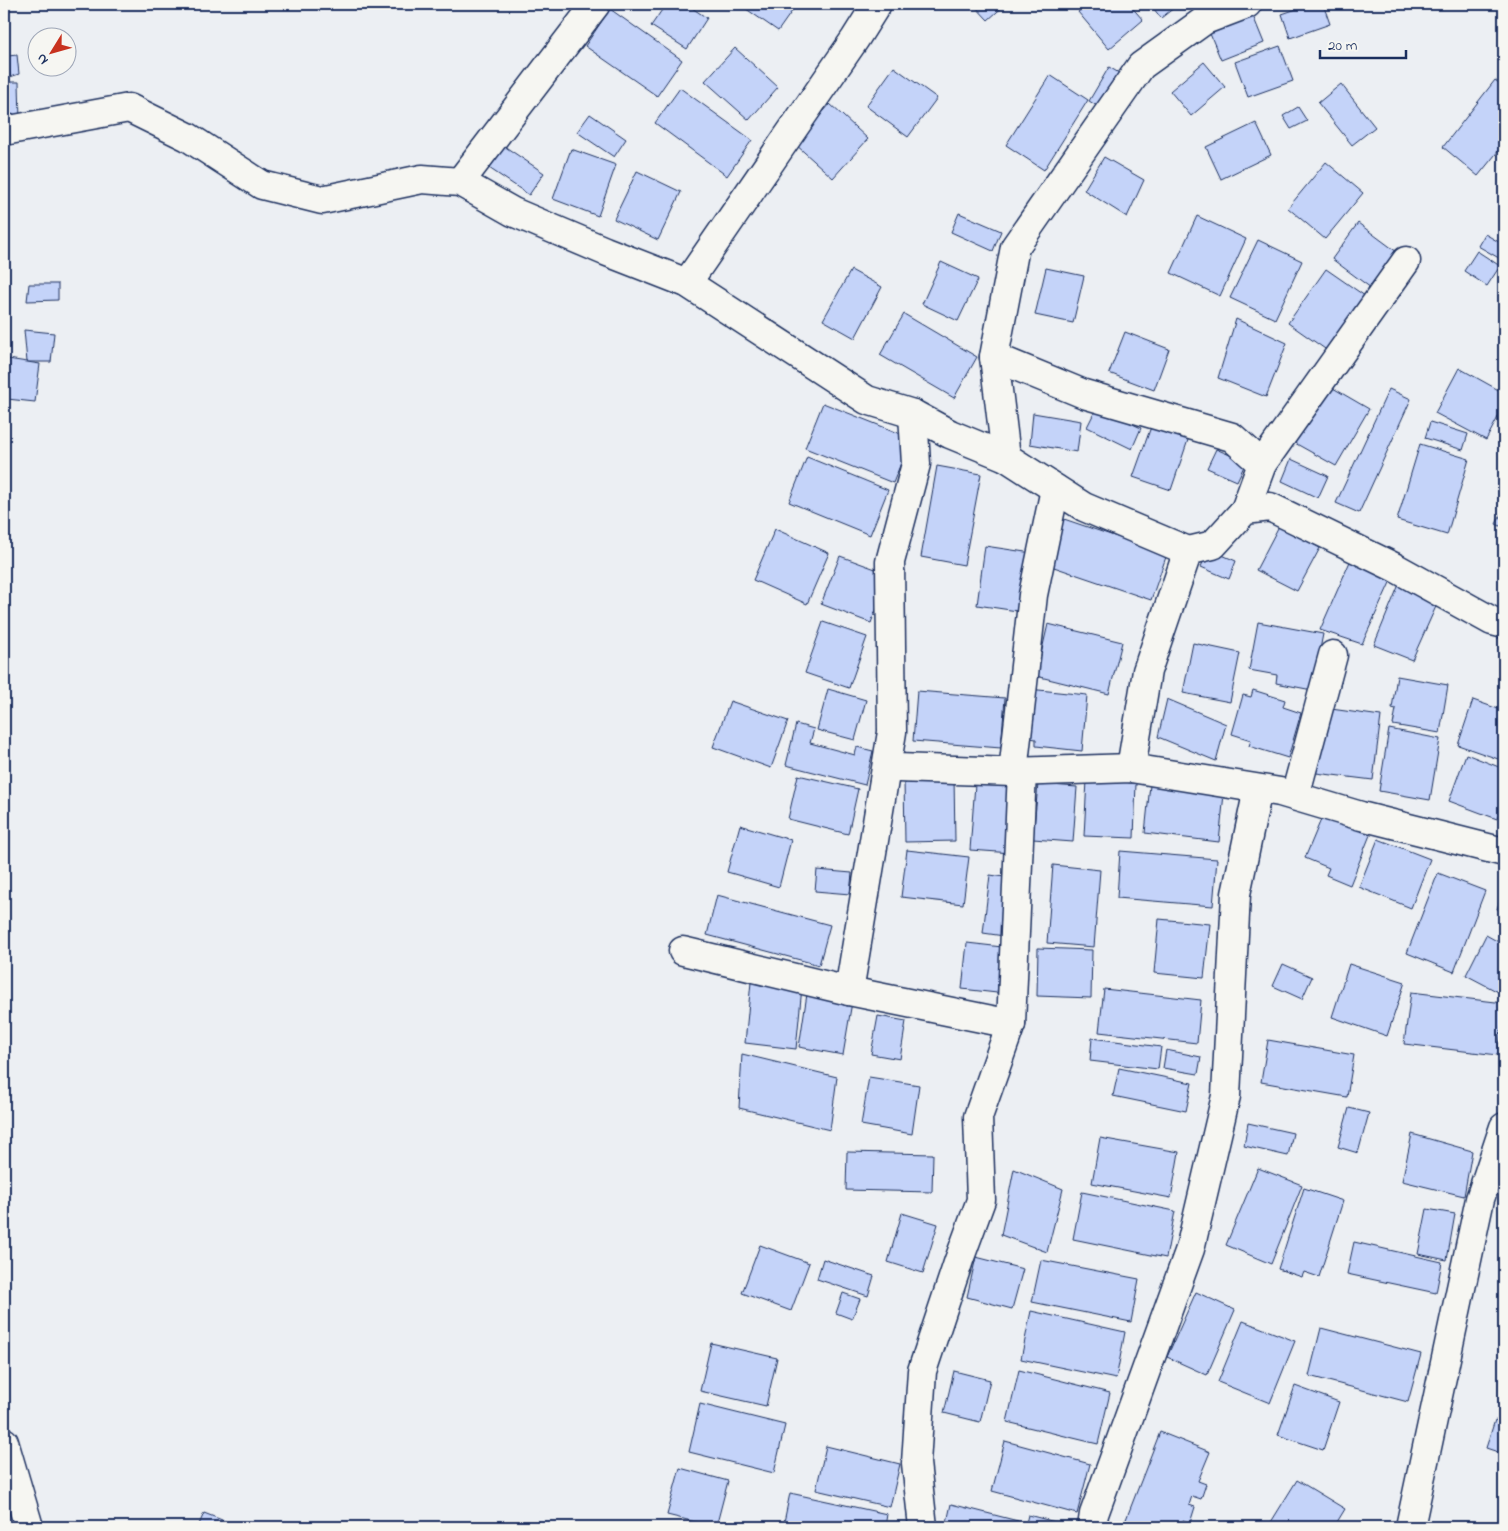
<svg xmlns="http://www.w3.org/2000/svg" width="1508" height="1531" viewBox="0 0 1508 1531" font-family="'Indie Flower',sans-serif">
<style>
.building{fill:#c4d3f9;stroke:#1b2f5e}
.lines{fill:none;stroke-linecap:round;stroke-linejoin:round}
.minor-casing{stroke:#1b2f5e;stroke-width:31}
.minor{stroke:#f6f6f2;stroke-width:28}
</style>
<rect width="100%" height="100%" fill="#eceff3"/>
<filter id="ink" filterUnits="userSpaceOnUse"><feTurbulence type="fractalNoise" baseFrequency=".02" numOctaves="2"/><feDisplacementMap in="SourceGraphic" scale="10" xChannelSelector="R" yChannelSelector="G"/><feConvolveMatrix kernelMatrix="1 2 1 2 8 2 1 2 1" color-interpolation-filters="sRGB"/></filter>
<g filter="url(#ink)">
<g class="building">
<polygon points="666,4 686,4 707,18 687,49 651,26"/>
<polygon points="739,4 797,4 778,31"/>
<polygon points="973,4 1006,4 988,20"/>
<polygon points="1088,4 1129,4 1143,20 1109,49 1078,12"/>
<polygon points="1150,4 1179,4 1161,18"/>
<polygon points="1311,4 1323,4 1330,24 1290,38 1282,14"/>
<polygon points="610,9 682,60 657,96 585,46"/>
<polygon points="1251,11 1264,43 1221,60 1208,29"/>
<polygon points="1280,46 1293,81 1248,97 1235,62"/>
<polygon points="735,48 778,87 749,120 705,81"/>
<polygon points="17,55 19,74 10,77 8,56"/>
<polygon points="1204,62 1225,87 1191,116 1170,91"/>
<polygon points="894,67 937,98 908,137 866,106"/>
<polygon points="1109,67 1124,76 1104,110 1089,101"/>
<polygon points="1050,75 1088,100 1044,170 1006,145"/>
<polygon points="1495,80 1504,87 1504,144 1478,176 1443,147"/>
<polygon points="4,82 19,82 20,121 4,121"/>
<polygon points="1341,84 1375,127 1352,145 1318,103"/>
<polygon points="680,88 752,140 727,176 655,123"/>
<polygon points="830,104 868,139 833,178 795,144"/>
<polygon points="1298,107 1307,121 1291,129 1283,116"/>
<polygon points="590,114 626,139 614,157 577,132"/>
<polygon points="1256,123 1271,155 1221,179 1206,147"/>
<polygon points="504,146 544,173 529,195 489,168"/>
<polygon points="571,149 616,165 598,216 553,199"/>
<polygon points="1104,157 1144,180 1127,217 1084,190"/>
<polygon points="1326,162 1363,193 1325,239 1288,208"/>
<polygon points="637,171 681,192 658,240 614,219"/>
<polygon points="959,213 1001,231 993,251 951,232"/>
<polygon points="1197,216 1246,239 1220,296 1171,273"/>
<polygon points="1358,223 1397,252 1371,288 1332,259"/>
<polygon points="1485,234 1504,245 1504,261 1478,246"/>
<polygon points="1258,240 1302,261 1275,319 1230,298"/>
<polygon points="1477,251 1500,266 1487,286 1464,271"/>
<polygon points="941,262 978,279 958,321 922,304"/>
<polygon points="1046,268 1084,276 1073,323 1035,315"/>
<polygon points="1326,269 1365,296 1328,351 1288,323"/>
<polygon points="851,270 882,287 855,338 823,320"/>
<polygon points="29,284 58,284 58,300 27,301"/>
<polygon points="904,314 977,357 954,398 880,355"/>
<polygon points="1236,319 1287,343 1266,397 1218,378"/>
<polygon points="24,330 54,333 51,362 27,362"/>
<polygon points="1125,332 1169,349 1154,390 1109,373"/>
<polygon points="8,359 40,364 35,402 7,399"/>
<polygon points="1459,368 1504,393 1504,406 1486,440 1435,413"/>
<polygon points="1326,384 1369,409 1336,466 1293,442"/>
<polygon points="1389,389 1411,399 1359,513 1336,503"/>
<polygon points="823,403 911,438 893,483 805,448"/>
<polygon points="1097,407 1141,428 1132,449 1087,427"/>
<polygon points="1033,413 1081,421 1077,452 1030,444"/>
<polygon points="1430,422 1468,434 1463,450 1425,438"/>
<polygon points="1152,424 1189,437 1171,490 1133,477"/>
<polygon points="1420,444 1469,459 1447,535 1397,520"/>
<polygon points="1216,449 1246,462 1237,481 1207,468"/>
<polygon points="807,457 888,490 870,535 789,502"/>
<polygon points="1291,459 1328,476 1318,498 1282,481"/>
<polygon points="937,466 981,474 964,565 921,557"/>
<polygon points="1504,508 1504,528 1496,524"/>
<polygon points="1061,518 1167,554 1151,600 1045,564"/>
<polygon points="1279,526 1320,548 1297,591 1256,570"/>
<polygon points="775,529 829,553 807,604 753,580"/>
<polygon points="985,546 1032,553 1024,612 977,605"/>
<polygon points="1208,549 1236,561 1229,579 1201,567"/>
<polygon points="840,556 889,574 871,623 821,604"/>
<polygon points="1352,557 1393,576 1362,644 1320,630"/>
<polygon points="1400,582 1438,602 1412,660 1374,645"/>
<polygon points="823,622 867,637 849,688 805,673"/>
<polygon points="1258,622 1323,634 1312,690 1276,683 1277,675 1249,670"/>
<polygon points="1048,624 1122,642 1109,694 1036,676"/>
<polygon points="1193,643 1240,653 1230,702 1183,693"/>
<polygon points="1397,676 1448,685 1440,733 1393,725 1396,709 1392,708"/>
<polygon points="828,689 866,700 855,740 817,730"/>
<polygon points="1029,689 1087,695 1082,751 1036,746 1036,739 1024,737"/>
<polygon points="1253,690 1285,700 1283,707 1301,713 1288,758 1249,746 1251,740 1232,734 1243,695 1251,697"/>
<polygon points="917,691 1005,698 1001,748 913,741"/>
<polygon points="1167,699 1226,724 1216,761 1158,737"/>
<polygon points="1473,700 1504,711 1504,761 1458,745"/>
<polygon points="730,701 788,721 771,768 713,747"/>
<polygon points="1324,708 1381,716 1373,780 1316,773"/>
<polygon points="796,724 814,729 810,743 855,755 857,747 873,751 865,785 786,765"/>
<polygon points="1389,729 1440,739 1430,800 1379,791"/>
<polygon points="1466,754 1504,769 1504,798 1497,819 1449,801"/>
<polygon points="798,775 858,789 848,834 788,819"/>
<polygon points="954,777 955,841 905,842 904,778"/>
<polygon points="1087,780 1136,783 1134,838 1084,836"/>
<polygon points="975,784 1016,787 1012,853 970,850"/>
<polygon points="1038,784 1077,787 1073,842 1033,839"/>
<polygon points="1150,785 1224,794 1219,842 1145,833"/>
<polygon points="1325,810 1372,830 1350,885 1326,875 1329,868 1305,858"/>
<polygon points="740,825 791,840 779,887 727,872"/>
<polygon points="1378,839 1430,859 1411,908 1359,887"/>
<polygon points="907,850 969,857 963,904 901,897"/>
<polygon points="1120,851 1217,859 1213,906 1117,898"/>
<polygon points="1053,865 1100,870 1094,947 1047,943"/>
<polygon points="817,870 852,873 850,894 815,891"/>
<polygon points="1438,873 1485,891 1454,972 1407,953"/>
<polygon points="990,875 1012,878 1004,936 983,933"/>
<polygon points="1504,888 1504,912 1497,909"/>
<polygon points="717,895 830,925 819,965 707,935"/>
<polygon points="1159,919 1210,924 1204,978 1154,973"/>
<polygon points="1486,935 1504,945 1504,995 1466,975"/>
<polygon points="967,943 1002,947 997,993 962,989"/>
<polygon points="1038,948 1092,950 1091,998 1037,996"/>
<polygon points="1283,964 1312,977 1302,999 1273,986"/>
<polygon points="1349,964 1405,982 1387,1036 1332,1017"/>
<polygon points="751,982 802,987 796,1049 745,1043"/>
<polygon points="1104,989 1201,1000 1197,1043 1099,1032"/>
<polygon points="1411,992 1504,1003 1498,1055 1404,1044"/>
<polygon points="807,994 852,1002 843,1055 799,1047"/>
<polygon points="878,1016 906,1021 900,1059 871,1054"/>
<polygon points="1092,1038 1161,1047 1158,1069 1090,1061"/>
<polygon points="1268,1040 1354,1055 1347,1097 1261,1082"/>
<polygon points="1166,1050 1201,1057 1198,1074 1163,1068"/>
<polygon points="742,1054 837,1077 830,1130 739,1108"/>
<polygon points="1119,1068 1192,1083 1186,1111 1113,1096"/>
<polygon points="869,1077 919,1085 912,1134 861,1125"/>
<polygon points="1349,1108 1369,1113 1358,1153 1338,1147"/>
<polygon points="1248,1123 1293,1133 1288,1156 1244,1146"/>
<polygon points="1412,1134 1472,1151 1464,1196 1402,1181"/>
<polygon points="1100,1138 1179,1152 1171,1198 1092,1183"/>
<polygon points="847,1152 933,1154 932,1192 846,1190"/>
<polygon points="1258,1168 1302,1185 1271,1264 1226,1245"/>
<polygon points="1014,1169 1063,1189 1047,1252 1001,1235"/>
<polygon points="1304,1188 1343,1201 1319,1277 1304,1272 1302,1277 1278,1269"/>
<polygon points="1082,1192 1175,1211 1166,1258 1073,1239"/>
<polygon points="1427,1209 1455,1214 1447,1260 1418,1254"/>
<polygon points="902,1213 938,1224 923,1273 888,1262"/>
<polygon points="1354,1242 1442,1262 1436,1293 1347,1274"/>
<polygon points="760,1245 809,1263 791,1311 742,1293"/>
<polygon points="976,1257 1023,1269 1012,1309 967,1297"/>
<polygon points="823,1259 874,1276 868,1296 817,1279"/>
<polygon points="1041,1260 1139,1279 1131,1322 1032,1302"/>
<polygon points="1196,1292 1235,1310 1207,1375 1167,1357"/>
<polygon points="843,1293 860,1299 852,1319 836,1313"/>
<polygon points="1031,1311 1125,1332 1116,1379 1021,1359"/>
<polygon points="1243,1321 1295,1341 1270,1403 1218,1382"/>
<polygon points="1321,1328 1421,1354 1408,1402 1309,1376"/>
<polygon points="711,1343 777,1358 766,1406 700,1391"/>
<polygon points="1019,1370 1110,1393 1098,1444 1007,1422"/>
<polygon points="954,1371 990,1380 980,1422 944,1413"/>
<polygon points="1295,1386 1339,1402 1323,1450 1278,1435"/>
<polygon points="700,1404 785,1425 774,1473 689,1452"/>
<polygon points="1495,1420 1504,1423 1504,1454 1486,1448"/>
<polygon points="1160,1432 1210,1452 1198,1481 1206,1484 1201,1499 1192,1496 1189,1505 1195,1507 1190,1523 1183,1520 1180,1527 1137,1527 1125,1522"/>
<polygon points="1005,1441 1090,1464 1077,1514 992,1491"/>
<polygon points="826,1446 900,1464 890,1507 816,1490"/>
<polygon points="680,1468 728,1481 716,1527 667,1515"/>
<polygon points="1297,1480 1345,1509 1334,1527 1268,1527"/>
<polygon points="790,1493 887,1514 885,1527 783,1527"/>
<polygon points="951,1504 1018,1521 1016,1527 946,1527"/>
<polygon points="204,1513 240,1527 198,1527"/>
<polygon points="1028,1515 1075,1527 1025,1527"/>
</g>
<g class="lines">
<defs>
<g id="minor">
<polyline points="4,131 129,108 188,137 262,185 322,200 422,179 460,182 513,212 605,251 687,283 867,400 913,414 950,434 1006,457 1084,507 1188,551 1213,545 1245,510 1270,507 1396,568 1492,621 1504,624"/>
<polyline points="460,182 596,4"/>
<polyline points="687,283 855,39 877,4"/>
<polyline points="994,357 1084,394 1232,437 1262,464 1245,510"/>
<polyline points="1006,457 994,357 1015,247 1141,66 1205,20 1247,4"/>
<polyline points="1262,464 1406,261"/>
<polyline points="888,762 897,768 1013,772 1131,768 1280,792 1361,816 1504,852"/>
<polyline points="1131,768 1147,671 1188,551"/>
<polyline points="1013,772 1033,595 1055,489"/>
<polyline points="1295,796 1333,655"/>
<polyline points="683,951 849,991 1011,1024"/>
<polyline points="849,991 892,732 890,562 916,464 913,414"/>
<polyline points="4,1442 29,1527"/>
<polyline points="923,1527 916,1463 922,1371 959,1260 981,1200 978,1117 1011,1024 1022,771"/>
<polyline points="1092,1527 1094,1514 1190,1249 1226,1096 1236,894 1258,789"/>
<polyline points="1410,1527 1480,1199 1504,1127"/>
</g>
</defs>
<use href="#minor" class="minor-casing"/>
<use href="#minor" class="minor"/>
</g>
</g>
<rect width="1508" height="1531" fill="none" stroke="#f6f6f2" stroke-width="20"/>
<rect x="10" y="10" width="1488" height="1511" fill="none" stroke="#1b2f5e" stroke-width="2" filter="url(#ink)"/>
<g transform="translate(52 52) rotate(233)"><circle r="24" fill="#f6f6f2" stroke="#9ea6b7"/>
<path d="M0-4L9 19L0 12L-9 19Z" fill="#c8321e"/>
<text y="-8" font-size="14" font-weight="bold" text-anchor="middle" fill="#1b2f5e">N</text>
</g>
<path d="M1320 50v8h86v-8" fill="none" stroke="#1b2f5e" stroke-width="2.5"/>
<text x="1328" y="50" font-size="15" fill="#1b2f5e" stroke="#f6f6f2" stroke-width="4" paint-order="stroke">20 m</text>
</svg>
